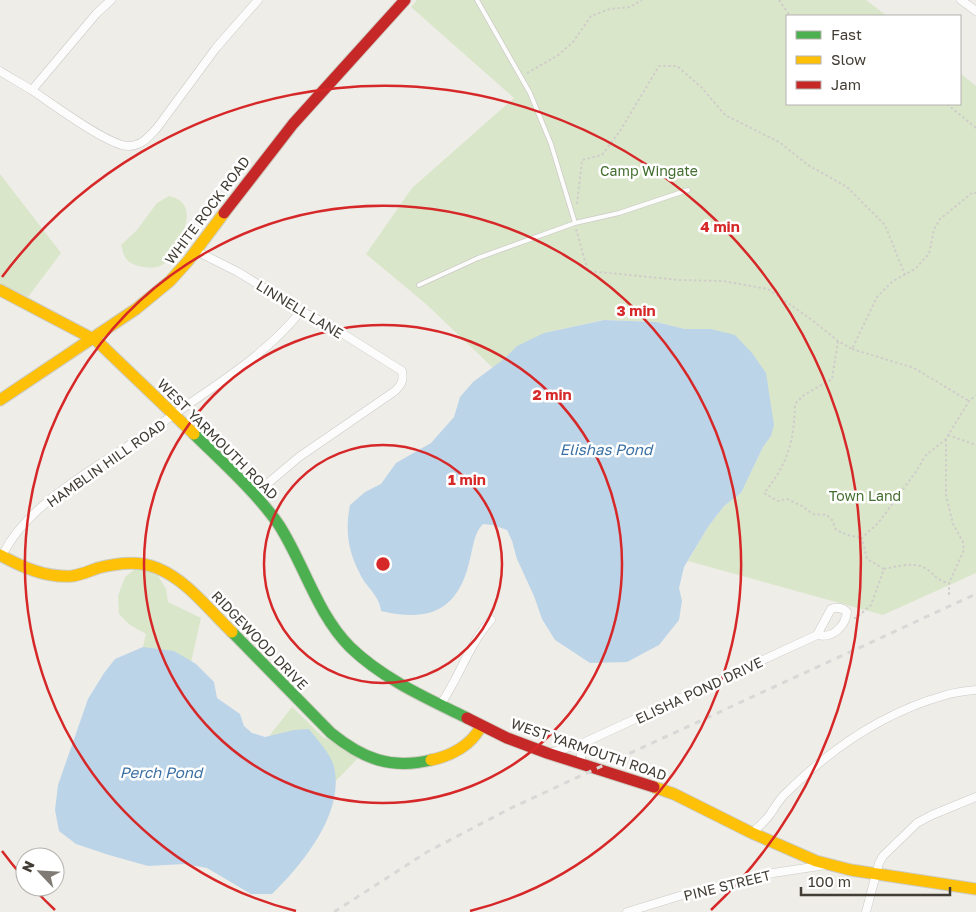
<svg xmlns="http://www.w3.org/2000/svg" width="976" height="912" viewBox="0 0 976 912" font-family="'Golos Text',sans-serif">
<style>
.green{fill:#dae6ca}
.water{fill:#bcd4e8}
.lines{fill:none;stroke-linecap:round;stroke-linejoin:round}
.lane-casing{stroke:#cccac6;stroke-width:5.5}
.street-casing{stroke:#cccac6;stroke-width:9}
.fast-casing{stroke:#cccac0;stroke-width:13}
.slow-casing{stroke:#cccac0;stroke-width:13}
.jam-casing{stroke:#cccac0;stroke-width:13}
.path{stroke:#cfcdca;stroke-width:2;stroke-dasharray:2.5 2.5;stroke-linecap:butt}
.lane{stroke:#fcfcfc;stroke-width:4}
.street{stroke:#fcfcfc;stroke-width:8}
.fast{stroke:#4caf50;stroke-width:11}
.slow{stroke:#ffc107;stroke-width:11}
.jam{stroke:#c62828;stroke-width:11}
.rail{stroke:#d8d8d7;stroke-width:3;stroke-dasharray:6 6;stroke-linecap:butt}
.ring{fill:none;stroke:#d62828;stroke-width:2.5}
.labels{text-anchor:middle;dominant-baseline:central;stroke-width:5;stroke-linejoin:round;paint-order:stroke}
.park-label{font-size:14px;fill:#436e2f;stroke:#fff}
.street-label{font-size:14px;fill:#433e35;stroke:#fff}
.water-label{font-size:15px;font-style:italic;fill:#3a70a3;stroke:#fff}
.centre{fill:#d62828;stroke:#fff;stroke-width:2.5}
.ring-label{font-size:15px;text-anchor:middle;font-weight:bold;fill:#d62828;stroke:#fff;stroke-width:5;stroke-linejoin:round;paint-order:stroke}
</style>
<rect width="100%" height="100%" fill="#eeede8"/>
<g class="green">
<polygon points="417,0 866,0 887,16 787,16 787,104 960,104 960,73 976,86 976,573 883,615 688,561 708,527 724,506 741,493 763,447 771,436 711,329 685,329 656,322 603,320 544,333 493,368 426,304 366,254 412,188 514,98 411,7"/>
<polygon points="0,174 61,253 28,297 0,283"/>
<path d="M169,196C197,202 186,229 176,247C173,253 169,261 162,265C155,269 147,268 139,266C126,263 124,257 121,245L137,230L157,203Z"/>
<polygon points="139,566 153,568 166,589 168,602 201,618 185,689 143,647 146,634 130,625 119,614 118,596 125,577"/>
<polygon points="292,707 323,737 361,755 317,800 266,740"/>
</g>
<g class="water">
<path d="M604,320L656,322L685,329H711L735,335L752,353L766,373L774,425L771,436L763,447L741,493L724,506L708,527L684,567L679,588L682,601L679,620L659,645L627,662L590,663L555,640L542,619L534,596L517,559L512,541L507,530L493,525L483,524C473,534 473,550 469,563C457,612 427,622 381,611C380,596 366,587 360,574C348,551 345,531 350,505L365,492L381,484L396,463L431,443L454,417L460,397L473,382L504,359L517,346L544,333Z"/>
<path d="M143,647L174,651L196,664L214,682L217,698L240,714L244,726L252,733L265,737L294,730L309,729C318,741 330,752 334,767C345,813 302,865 272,894H251L207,868L184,864L148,866L109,855L76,844L59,831L55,810L58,785L88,699L104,673L115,659Z"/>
</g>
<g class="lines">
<defs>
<g id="lane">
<polyline points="477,0 530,93 551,144 575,223"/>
<polyline points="419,285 478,258 575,223 619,213 688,190"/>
</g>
<g id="street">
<polyline points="961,0 976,11"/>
<path d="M0,71C11,78 22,84 33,91C51,103 110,147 129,146C142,146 149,136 157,128L216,48L258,0"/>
<polyline points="32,90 96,14 111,0"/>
<path d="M196,251L238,272L301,311L329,325L402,371C404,381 401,385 395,391L299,457L254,495"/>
<path d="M2,556C23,511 80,477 120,451C147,434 173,415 199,397C236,372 273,346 301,311"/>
<path d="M440,705C459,678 469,644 491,620"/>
<polyline points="549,753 581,744"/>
<path d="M581,763V744L817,635L831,609C837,607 842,607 847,612C845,627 832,639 817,635"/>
<path d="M752,833C758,827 766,821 771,813C775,807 779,800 784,795C829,750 884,712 946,695C955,692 966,691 976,690"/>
<polyline points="627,912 686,894 773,873 826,865"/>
<polyline points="866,912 879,863 883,856 917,823 932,815 976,797"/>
</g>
<g id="fast">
<path d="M194,434C221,461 258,494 279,525C304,564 317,614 350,647C383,679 426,698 467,718"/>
<path d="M232,632L331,733C362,758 390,770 431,760"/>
</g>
<g id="slow">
<polyline points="0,290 97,341 194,434"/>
<polyline points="0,400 136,309 170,281 188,261 224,213"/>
<path d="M0,555C22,567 46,578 72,576C81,575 89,571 98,568C117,563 138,560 157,568C187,580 209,610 232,632"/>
<path d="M431,760C451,756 472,745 481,726"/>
<polyline points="654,787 674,794 752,833 816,861 851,870 976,889"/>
</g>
<g id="jam">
<polyline points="224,213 293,124 405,0"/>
<polyline points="467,718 507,738 547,753 654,787"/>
</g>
</defs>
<use href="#lane" class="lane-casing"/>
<use href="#street" class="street-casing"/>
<use href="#fast" class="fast-casing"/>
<use href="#slow" class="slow-casing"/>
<use href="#jam" class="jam-casing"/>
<g class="path">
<polyline points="779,0 790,16"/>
<polyline points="527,73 557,56 573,42 591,16 610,9 630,7 642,0"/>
<polyline points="947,104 976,128"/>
<polyline points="577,204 582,160 602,155 620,131 659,66 677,66 702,88 725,115 779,142 808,165 847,187 885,225 905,275"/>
<polyline points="576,229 588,271 678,280 723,281 768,289 812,320 838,341 852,349 877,297 893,281 915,269 929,254 934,229 940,219 972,193 976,193"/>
<path d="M838,341L832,379L804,395L795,404C794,441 788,464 764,493L778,501L787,499L802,506L813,514L827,515L832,520L836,530L848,535L862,538"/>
<polyline points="852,349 914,368 969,401"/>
<polyline points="948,435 976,445"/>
<polyline points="946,439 946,495 953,524 963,542 964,550 949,583"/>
<polyline points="884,569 867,559 862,538 879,522 915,473 926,455 946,439 969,401 976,395"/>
<path d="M854,618H856L871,605L884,569C893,567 913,562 923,567C934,572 934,580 949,583V595"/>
</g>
<use href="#lane" class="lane"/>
<use href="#street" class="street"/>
<use href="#fast" class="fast"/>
<use href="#slow" class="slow"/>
<use href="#jam" class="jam"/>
<polyline class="rail" points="334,912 427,852 513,807 976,594"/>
</g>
<g class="ring">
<circle cx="383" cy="564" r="119"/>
<circle cx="383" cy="564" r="239"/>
<path d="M296 911A358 358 0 1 1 470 911"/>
<path d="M55 910A477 477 0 0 1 34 889M23 877A477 477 0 0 1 2 851M2 277A477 477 0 1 1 711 910"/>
</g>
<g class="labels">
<g class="park-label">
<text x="649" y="170">Camp Wingate</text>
<text x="865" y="495">Town Land</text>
</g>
<g class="street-label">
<text transform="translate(207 210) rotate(-53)">WHITE ROCK ROAD</text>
<text transform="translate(300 309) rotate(31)">LINNELL LANE</text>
<text transform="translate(218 439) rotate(45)">WEST YARMOUTH ROAD</text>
<text transform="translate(106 463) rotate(-35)">HAMBLIN HILL ROAD</text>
<text transform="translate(260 640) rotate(46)">RIDGEWOOD DRIVE</text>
<text transform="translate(699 690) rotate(-25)">ELISHA POND DRIVE</text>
<text transform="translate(589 749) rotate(19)">WEST YARMOUTH ROAD</text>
<text transform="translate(727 885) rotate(-14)">PINE STREET</text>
</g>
<g class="water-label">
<text x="606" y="449">Elishas Pond</text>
<text x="161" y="772">Perch Pond</text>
</g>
</g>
<circle cx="383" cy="564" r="8" class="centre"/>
<g class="ring-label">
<text x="720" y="232">4 min</text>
<text x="636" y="316">3 min</text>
<text x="552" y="400">2 min</text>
<text x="467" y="485">1 min</text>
</g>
<rect x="786" y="15" width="175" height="90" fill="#ffffff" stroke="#b4b2ae"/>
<rect x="796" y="31" width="25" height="8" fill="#4caf50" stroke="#b4b2ae"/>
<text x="831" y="40" font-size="15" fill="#433e35">Fast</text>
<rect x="796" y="56" width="25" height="8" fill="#ffc107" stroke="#b4b2ae"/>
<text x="831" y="65" font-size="15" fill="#433e35">Slow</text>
<rect x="796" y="81" width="25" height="8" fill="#c62828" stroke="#b4b2ae"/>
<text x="831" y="90" font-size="15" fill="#433e35">Jam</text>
<g transform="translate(40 872) rotate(295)"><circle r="24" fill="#ffffff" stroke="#b4b2ae"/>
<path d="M0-4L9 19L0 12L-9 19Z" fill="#7f7b74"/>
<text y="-8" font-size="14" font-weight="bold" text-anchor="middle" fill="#433e35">N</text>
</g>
<path d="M801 887v8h149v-8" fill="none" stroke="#433e35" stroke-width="2.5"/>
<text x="808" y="887" font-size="15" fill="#433e35" stroke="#ffffff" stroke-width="4" paint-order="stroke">100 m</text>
</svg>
